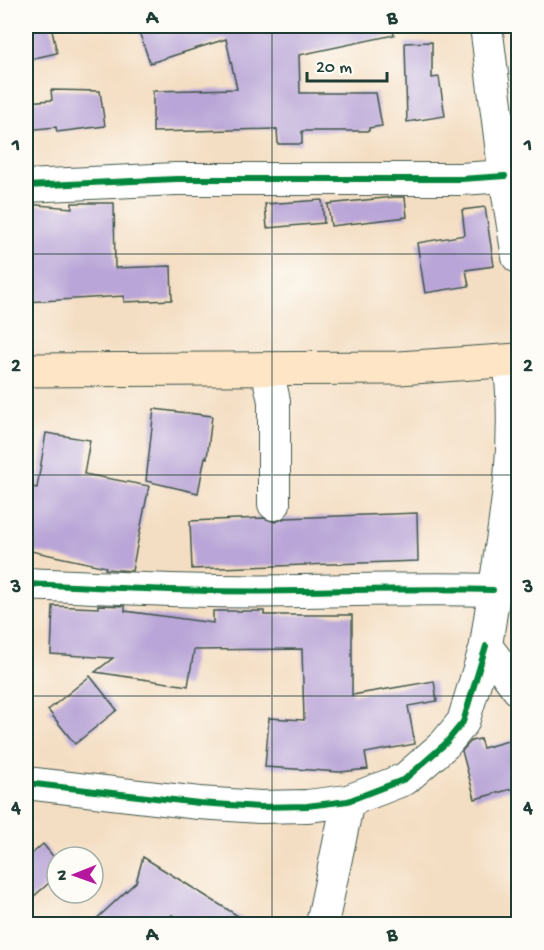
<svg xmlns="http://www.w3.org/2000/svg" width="544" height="950" viewBox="0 0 544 950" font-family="'Gochi Hand',sans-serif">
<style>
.building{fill:#b9a5d7}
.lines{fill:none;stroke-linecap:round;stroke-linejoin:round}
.minor-casing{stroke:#3f5549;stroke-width:34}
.secondary-casing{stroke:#3f5549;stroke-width:35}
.minor{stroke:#fff;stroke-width:32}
.secondary{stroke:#fde5c5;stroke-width:33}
.cycleway-casing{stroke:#fdfcf7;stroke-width:10}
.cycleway{stroke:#00873e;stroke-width:6}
.grid{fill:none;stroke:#1f3d34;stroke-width:1.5;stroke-opacity:0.55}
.neatline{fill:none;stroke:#1f3d34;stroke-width:2}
.grid-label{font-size:20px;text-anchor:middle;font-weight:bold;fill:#1f3d34}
</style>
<rect width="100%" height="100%" fill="#fdfcf7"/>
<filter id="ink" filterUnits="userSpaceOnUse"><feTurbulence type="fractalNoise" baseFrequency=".0167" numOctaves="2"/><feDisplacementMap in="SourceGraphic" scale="12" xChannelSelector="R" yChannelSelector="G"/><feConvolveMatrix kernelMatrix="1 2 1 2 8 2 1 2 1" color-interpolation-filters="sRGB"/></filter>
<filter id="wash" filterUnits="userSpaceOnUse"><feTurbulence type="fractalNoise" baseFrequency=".008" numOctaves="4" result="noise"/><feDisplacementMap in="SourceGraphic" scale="24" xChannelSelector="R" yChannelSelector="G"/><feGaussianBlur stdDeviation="1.35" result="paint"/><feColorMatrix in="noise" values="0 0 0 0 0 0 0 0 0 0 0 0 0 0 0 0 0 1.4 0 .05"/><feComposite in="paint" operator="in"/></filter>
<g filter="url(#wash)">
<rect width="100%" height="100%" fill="#f4dec3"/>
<g id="blocks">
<g class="building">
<polygon points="26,26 51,26 57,53 26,60"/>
<polygon points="137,26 393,26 394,35 299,55 300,93 376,93 382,126 369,128 369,131 302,131 302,144 278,144 277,129 153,132 153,91 237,89 226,39 150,63"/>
<polygon points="432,42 432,78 439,77 445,116 407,122 405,43"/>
<polygon points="51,90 100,91 105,126 57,132 56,127 26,130 26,102 52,100"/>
<polygon points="394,197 405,197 407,217 331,226 328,204"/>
<polygon points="322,200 324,223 267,228 265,204"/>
<polygon points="72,203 114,203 115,268 171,266 172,300 124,302 124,296 26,302 26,204 72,208"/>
<polygon points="485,207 494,266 466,270 469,286 425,293 417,243 465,235 462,210"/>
<polygon points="154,409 212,416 207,458 205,457 198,493 146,481"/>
<polygon points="46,433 90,440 84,474 149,486 132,571 105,569 106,567 26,550 26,486 37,488"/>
<polygon points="417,513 418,561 192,569 190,521 264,518 275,522 285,518"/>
<polygon points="98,605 125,606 125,611 213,623 213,611 264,611 264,615 352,615 352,695 434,681 437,701 408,706 415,744 365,753 368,769 340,772 265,767 269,718 304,720 302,649 194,650 188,686 95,672 113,658 51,654 53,606 98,608"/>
<polygon points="90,676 117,710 75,744 48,710"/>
<polygon points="519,738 519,787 475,799 462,751 471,741 480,739 483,748"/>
<polygon points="43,844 57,861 57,876 26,903 26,859"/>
<polygon points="143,857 251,924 187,924 172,915 162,924 91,924 136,882"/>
</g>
</g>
</g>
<g filter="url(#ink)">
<use href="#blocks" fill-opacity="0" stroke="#3f5549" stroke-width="1.5"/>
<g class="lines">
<defs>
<g id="minor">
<polyline points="486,26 505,176 518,257"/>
<polyline points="26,186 176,179 461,179 505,176"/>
<path d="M509,361C522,456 499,552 486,646L518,689"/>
<polyline points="267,369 274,401 274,504"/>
<path d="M26,584C118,588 210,593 303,591C367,590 430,588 493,590"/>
<polyline points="26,783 199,803 260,807 307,806 348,801 405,779 445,744 463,722 486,646"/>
<polyline points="322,924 348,801"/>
</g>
<polyline id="secondary" points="26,370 399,368 518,360"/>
</defs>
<use href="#minor" class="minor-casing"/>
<use href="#secondary" class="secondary-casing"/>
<use href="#minor" class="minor"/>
<use href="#secondary" class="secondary"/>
<defs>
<g id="cycleway">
<polyline points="26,186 176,179 461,179 505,176"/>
<path d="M26,584C118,588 210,593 303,591C367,590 430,588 493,590"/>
<polyline points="26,783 199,803 260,807 307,806 348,801 405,779 445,744 463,722 486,646"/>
</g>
</defs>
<use href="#cycleway" class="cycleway-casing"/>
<use href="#cycleway" class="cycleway"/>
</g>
</g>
<path class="grid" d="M272,26V924M26,254H518M26,475H518M26,696H518"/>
<rect width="544" height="950" fill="none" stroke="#fdfcf7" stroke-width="66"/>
<g transform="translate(75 875) rotate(269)"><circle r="28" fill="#fdfcf7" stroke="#a4b0a9" stroke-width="1.5"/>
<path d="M0-4.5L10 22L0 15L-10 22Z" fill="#b5179e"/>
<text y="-9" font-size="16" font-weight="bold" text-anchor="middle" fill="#1f3d34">N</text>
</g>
<path d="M307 72v9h80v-9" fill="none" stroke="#1f3d34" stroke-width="3"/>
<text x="316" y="72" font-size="18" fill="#1f3d34" stroke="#fdfcf7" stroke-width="4.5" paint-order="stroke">20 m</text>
<rect x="33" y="33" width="478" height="884" class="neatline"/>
<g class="grid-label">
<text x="152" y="23">A</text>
<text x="392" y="23">B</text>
<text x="16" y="150">1</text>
<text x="528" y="150">1</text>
<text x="16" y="371">2</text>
<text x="528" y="371">2</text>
<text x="16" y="592">3</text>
<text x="528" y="592">3</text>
<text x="16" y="813">4</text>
<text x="528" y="813">4</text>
<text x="152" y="940">A</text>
<text x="392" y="940">B</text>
</g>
</svg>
